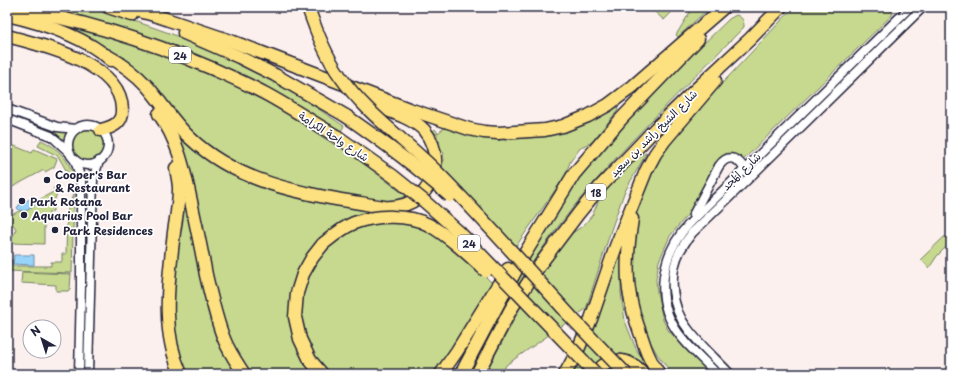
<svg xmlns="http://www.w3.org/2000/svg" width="958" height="381" viewBox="0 0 958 381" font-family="'Playpen Sans','Playpen Sans Arabic',sans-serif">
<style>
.green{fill:#c6d98e;stroke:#747e64}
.water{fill:#98d4f9;stroke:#698dad}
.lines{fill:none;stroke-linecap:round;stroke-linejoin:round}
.minor-casing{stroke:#22223b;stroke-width:11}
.highway-casing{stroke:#22223b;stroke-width:15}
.minor{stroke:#fff;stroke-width:8}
.highway{stroke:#fde080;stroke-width:12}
.highway-bridge-casing{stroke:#22223b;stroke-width:15;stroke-linecap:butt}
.highway-bridge{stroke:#fde080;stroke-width:12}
.poi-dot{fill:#22223b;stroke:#fff;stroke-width:1.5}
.labels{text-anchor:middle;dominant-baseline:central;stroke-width:3.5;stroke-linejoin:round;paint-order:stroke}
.shield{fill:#fff;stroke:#646476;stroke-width:1}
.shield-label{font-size:10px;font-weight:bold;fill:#22223b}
.street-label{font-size:11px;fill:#22223b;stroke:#fff}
.poi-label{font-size:11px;font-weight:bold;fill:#22223b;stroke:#fff;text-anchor:start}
</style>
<rect width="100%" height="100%" fill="#fcf0ee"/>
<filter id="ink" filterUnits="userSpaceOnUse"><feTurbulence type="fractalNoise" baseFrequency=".025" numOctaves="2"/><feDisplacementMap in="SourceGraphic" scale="8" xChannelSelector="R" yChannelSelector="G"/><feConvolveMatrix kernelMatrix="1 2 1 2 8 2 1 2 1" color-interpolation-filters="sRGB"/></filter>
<g filter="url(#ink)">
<g class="green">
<polygon points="32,7 86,7 129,19 172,34 264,76 296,94 344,126 337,138 267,93"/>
<polygon points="649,7 677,7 664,20"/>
<polygon points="693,7 710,7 678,37 676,35"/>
<polygon points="794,7 892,7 890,10 893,14 743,160 734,154 726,153 714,165 689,213 670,236 659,261 656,279 657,292 663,320 668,330 704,368 706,366 712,374 672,374 657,354 651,343 642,325 638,309 633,276 633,241 637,211 648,176 663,149 681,127"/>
<path d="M736,15C742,17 744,20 744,27C687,85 627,142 575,205C533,257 498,314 468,374H462L563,198L604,144L662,84L729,19Z"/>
<path d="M71,26L92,31L93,33C153,50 212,73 268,103C291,116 313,131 335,145L336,144L363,163L410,199L399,204L339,195L257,175L209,150L110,51L97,43L70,29Z"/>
<path d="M617,106L618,110L592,142L581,147L570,162L565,176L514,249L443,171L442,165L444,160L443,155L444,153L440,150L437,143L440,141L437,139V134L432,132L435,129L438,133L444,128L475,135L497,138L498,141L500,140L501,138L505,139V141L509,139C528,139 545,135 563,129C584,123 599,119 617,106Z"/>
<polygon points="28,120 57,131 68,133 64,141 55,135 27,123"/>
<circle cx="88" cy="145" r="17"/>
<polygon points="173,129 210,159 385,211 340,225 293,297 317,374 257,374 256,373 252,374 240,358 230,340 219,311 203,232 204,225 199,219"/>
<path d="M41,140C57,147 70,160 74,178L67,172L58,156L38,146Z"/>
<polygon points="7,143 32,153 34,149 57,159 54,167 45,172 44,170 7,190"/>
<polygon points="647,152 624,193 611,230 586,309 506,365 502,374 485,374 526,297 568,236 584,225 593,214 600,197 632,162"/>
<polygon points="53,188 59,188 53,204 53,211 49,212 49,216 44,216 44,244 11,243 11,251 7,251 7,226 13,236 16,229 8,217 19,211 26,211 35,205 35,202 55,191"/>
<polygon points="74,192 72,273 7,271 7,260 12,260 12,266 51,266 51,262 62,262 62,254 66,254 67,212"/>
<polygon points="181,208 186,208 209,313 226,356 237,374 187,374 178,350 171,313"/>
<polygon points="394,222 418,226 442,238 476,267 492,283 439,370 435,374 329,374 316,359 308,345 303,329 300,312 302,295 309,272 327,247 353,229 369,224"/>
<polygon points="944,237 946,237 951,242 937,256 929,268 921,259"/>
<path d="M622,240L621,293L625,321L636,349L653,374H649C644,369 639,362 633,358C617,348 594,358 587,374H567Z"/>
<polygon points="22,272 71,274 70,289 68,291 56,291 56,285 21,283"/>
</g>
<g class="water">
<polygon points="30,199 35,201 35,205 26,211 19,210 17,208 19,205"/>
<polygon points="14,255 34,255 34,265 13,264"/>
</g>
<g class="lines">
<defs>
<g id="minor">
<polyline points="7,109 57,127 76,129"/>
<polyline points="7,119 51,136 56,140 69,152"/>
<circle cx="88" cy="145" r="20"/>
<polyline points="75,160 81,180 81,286 79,374"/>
<path d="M693,215L719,166C729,152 740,159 746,172"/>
<polyline points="88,374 93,179 99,161"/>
<path d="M717,374C705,361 690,349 679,334C653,300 661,253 690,223L910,7"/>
<path d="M730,374C716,359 700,345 688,329C671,308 668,275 680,251C684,244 688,238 692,233L749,178L923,7"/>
</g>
<g id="highway">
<path d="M7,7C78,19 144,39 211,68C229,76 248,84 266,94C290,107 314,123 338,137"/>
<polyline points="108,7 132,15"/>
<polyline points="125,7 154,15 231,41 409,109 469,129 484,132 498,133 545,130 563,126 588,116 608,105 632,87 724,7"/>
<path d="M7,15C42,23 84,36 111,60"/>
<polyline points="184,33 239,57 275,75 346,116"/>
<path d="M7,36C42,45 121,63 122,109C123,123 113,127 101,130"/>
<path d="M106,55C121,63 135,73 147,86C162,103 173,122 190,138C243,188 315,195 384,207C412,209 432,192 435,165C436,152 432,140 424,130C412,117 383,109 366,102"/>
<path d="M159,114C179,141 185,174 192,206C197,229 202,252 206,275C211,296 216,319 224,339C229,352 237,363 244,374"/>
<path d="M176,168C177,175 179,182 179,189C179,203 176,218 174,232C169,279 160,329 181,374"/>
<path d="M632,219C628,244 625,271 630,296C632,311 637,324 642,338C643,341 644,344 645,347C648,356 653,365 659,374"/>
<polyline points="322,374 310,360 300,339 295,317 297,293 303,274 312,258 323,244"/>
<polyline points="441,374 457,351 508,269"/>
<polyline points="461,374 524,255 574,174 622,118 698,39"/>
<polyline points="477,374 511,309 541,263 578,214 600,187 656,128 692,93 750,39 781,7"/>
<polyline points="565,374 577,352 591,319 616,246 646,171 655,154 665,140 715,81"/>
<path d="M595,374C603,362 618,357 631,364C636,366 640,370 643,374"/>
</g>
</defs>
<use href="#minor" class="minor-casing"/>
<use href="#highway" class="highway-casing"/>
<use href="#minor" class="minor"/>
<use href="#highway" class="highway"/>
<defs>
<g id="highway-bridge">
<path d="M308,7C316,31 325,55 340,76C367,115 408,142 441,176C486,222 529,270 572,318"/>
<path d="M346,116C382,141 417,167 450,196"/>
<polyline points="338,137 393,176 424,201 459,232 596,374"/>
<path d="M323,244C333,236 342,228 354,223C375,215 409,214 429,225C450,237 469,255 486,271"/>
<polyline points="567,313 626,374"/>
</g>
</defs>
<use href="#highway-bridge" class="highway-bridge-casing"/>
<use href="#highway-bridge" class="highway-bridge"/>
</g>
</g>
<g class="poi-dot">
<circle cx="47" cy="180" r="4"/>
<circle cx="22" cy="201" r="4"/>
<circle cx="24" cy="215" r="4"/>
<circle cx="55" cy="230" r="4"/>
</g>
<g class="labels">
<g class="shield">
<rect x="169" y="47" width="22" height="16" rx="3"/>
<rect x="586" y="184" width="20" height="16" rx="3"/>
<rect x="458" y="235" width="22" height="16" rx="3"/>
</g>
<g class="shield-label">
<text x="180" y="55">24</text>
<text x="596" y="192">18</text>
<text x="469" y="243">24</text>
</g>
<g class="street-label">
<text transform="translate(653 133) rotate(-45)">شارع الشيخ راشد بن سعيد</text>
<text transform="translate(334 136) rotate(33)">شارع واحة الكرامة</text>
<text transform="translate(741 171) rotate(-44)">شارع المَجد</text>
</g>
<g class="poi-label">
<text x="55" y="174">Cooper's Bar<tspan x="55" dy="13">&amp; Restaurant</tspan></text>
<text x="30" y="201">Park Rotana</text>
<text x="32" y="215">Aquarius Pool Bar</text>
<text x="63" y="230">Park Residences</text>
</g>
</g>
<rect width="958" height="381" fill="none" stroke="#fff" stroke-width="24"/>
<rect x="12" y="12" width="934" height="357" fill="none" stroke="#22223b" stroke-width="1.5" filter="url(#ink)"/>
<g transform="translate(42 339) rotate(321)"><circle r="19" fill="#ffffff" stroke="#a7a7b1"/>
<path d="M0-3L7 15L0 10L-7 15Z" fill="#22223b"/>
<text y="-6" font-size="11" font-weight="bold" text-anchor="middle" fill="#22223b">N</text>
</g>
</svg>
